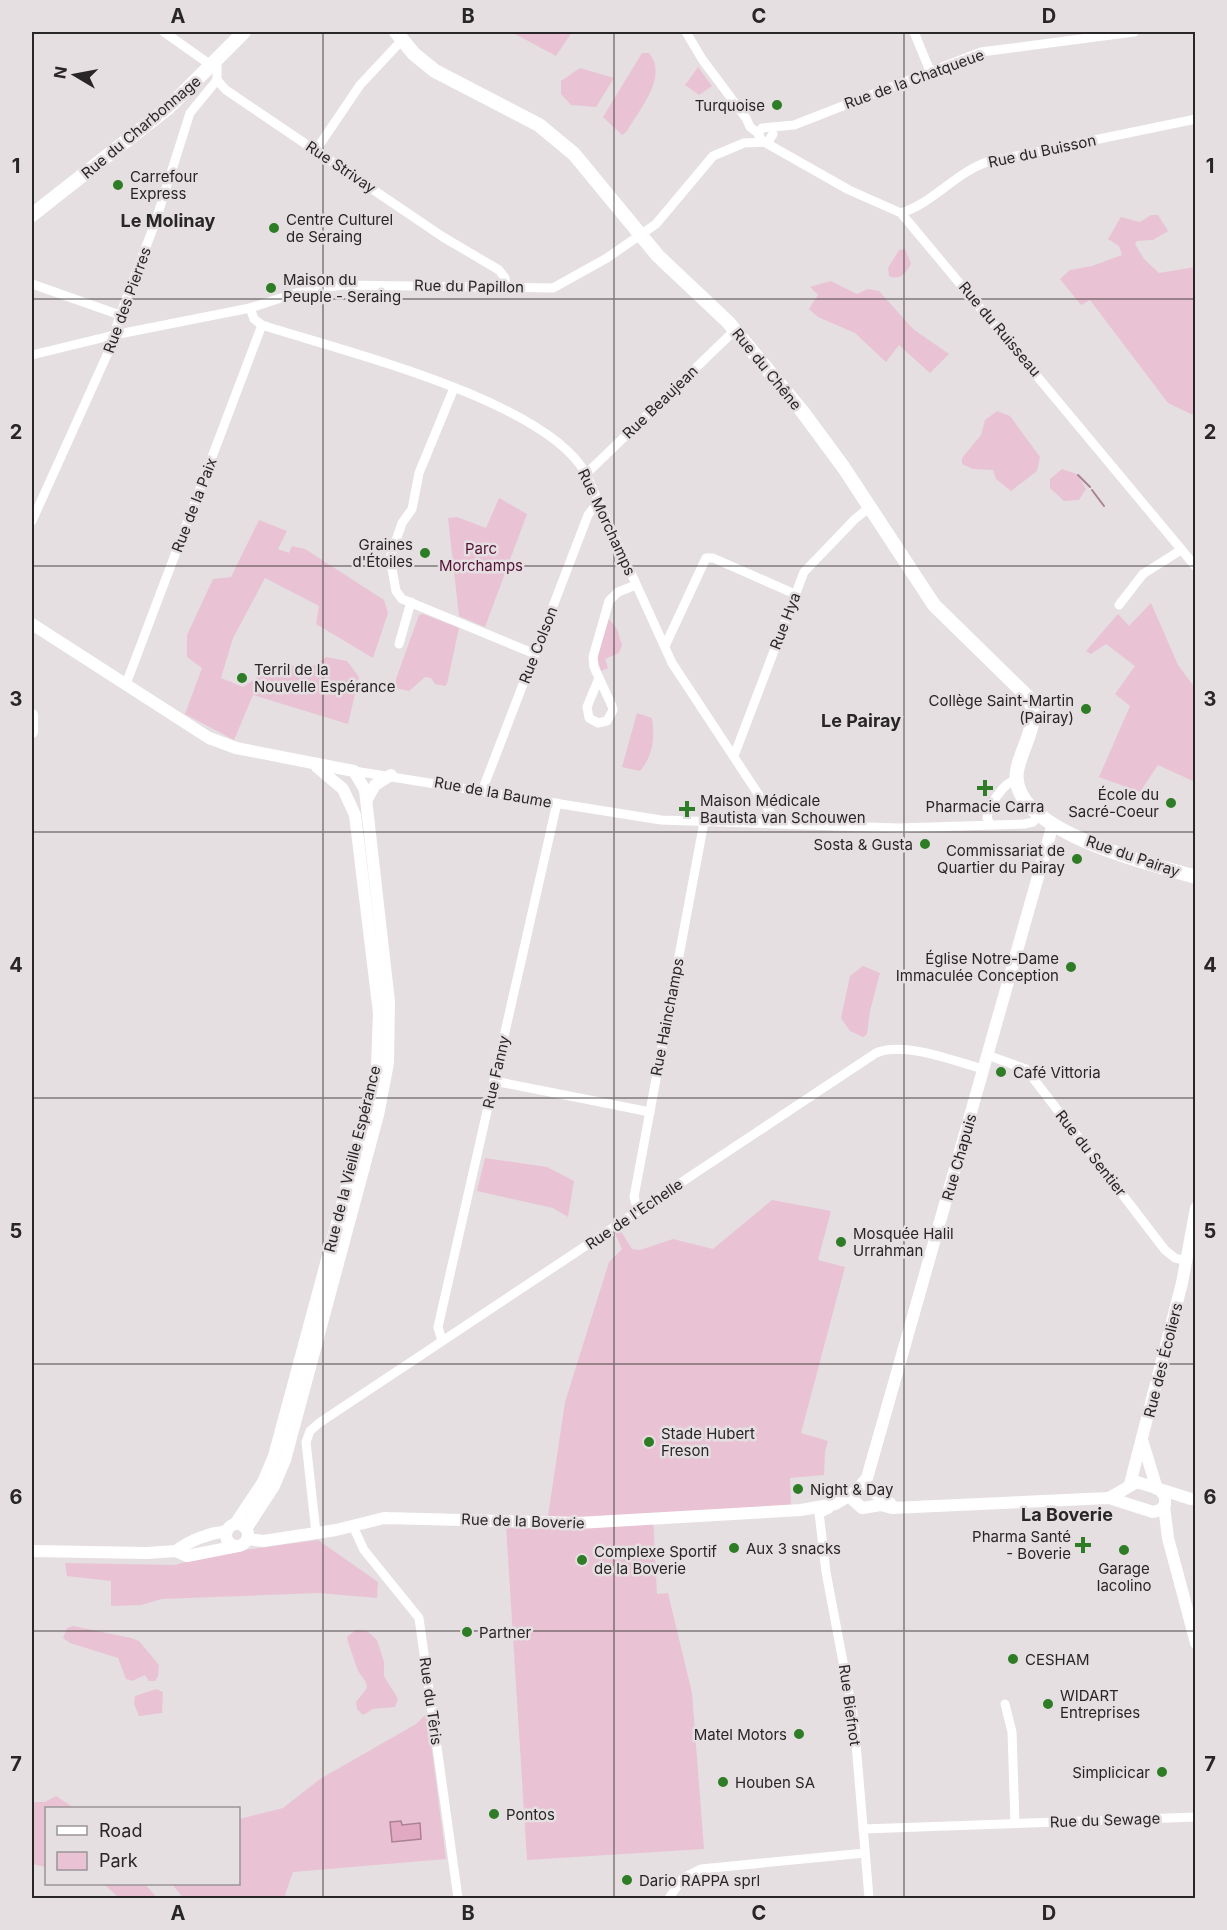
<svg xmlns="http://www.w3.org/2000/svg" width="1227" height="1930" viewBox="0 0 1227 1930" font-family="Inter,sans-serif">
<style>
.green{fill:#e9c3d3}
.water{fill:#e2a9c2;stroke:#aa8294;stroke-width:1.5}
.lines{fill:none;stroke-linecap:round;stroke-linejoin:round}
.stream{stroke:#aa8294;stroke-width:2}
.minor{stroke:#fff;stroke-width:9}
.tertiary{stroke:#fff;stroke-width:12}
.secondary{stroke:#fff;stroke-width:14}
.grid{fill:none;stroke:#292627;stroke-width:1.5;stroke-opacity:0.55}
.poi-dot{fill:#2e7c26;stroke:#e5dfe1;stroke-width:2}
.labels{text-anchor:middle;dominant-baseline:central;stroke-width:5;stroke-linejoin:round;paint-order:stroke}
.street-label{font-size:15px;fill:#292627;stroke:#e5dfe1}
.poi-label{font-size:15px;fill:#292627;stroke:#e5dfe1;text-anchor:start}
.park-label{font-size:15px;fill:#531135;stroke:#e5dfe1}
.quarter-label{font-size:18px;font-weight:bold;fill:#292627;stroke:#e5dfe1}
.neatline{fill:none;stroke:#292627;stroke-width:2}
.grid-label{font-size:20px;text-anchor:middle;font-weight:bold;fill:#292627}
</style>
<rect width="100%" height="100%" fill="#e5dfe1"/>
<g class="green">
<polygon points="515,32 572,32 556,56 515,34"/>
<path d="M642,53H649C669,76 639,110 627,131L622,135L603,117Z"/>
<polygon points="698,67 712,86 699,95 685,85"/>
<polygon points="580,68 614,78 596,107 571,105 561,94 561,81"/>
<polygon points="1151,215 1158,215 1168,231 1153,240 1137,241 1135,244 1144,259 1159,273 1195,267 1195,416 1168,403 1090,300 1081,305 1060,279 1070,270 1092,266 1122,255 1119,246 1108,239 1121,217 1140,222"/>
<path d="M905,249L911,264C906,273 900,281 889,276L888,268L899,250Z"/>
<polygon points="831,281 857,294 868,289 879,291 913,329 949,354 930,373 899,345 886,362 855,333 818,317 809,309 818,295 810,287"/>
<polygon points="997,411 1010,416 1040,457 1037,471 1011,491 996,479 993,470 973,469 962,464 962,458 981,435 985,420"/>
<polygon points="1062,469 1077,474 1086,489 1079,500 1064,501 1050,488 1050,479"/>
<polygon points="499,498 527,514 485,627 459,616 448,518 457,517 486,528"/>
<polygon points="259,520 287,531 278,549 289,553 292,546 305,549 384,600 388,613 373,658 316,624 319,606 265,578 233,638 221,678 243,687 272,667 315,665 326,657 347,661 359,677 348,724 253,695 234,740 185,714 202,668 187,657 187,635 213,579 231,577"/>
<polygon points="1151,603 1178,665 1195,688 1195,782 1158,765 1140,792 1099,777 1130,706 1115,694 1135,666 1106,644 1091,654 1086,651 1118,614 1129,626"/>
<polygon points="423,614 459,628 447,684 445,686 435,684 431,678 425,677 409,691 395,688 396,679 419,615"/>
<polygon points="609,619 617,629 622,645 619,653 605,659 608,668 601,671 597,657"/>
<path d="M637,713L652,718C655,737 653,756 640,771L622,767Z"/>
<polygon points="863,966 880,973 870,1011 867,1034 863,1037 850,1031 841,1018 850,976"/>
<polygon points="485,1158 547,1167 574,1181 568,1217 553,1208 477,1191"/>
<polygon points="772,1200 831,1211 818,1260 845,1267 801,1433 828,1441 825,1452 824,1475 790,1478 791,1507 653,1516 657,1594 668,1593 692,1693 704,1849 527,1860 506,1525 548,1516 565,1402 609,1262 622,1249 614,1231 619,1228 632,1249 640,1250 673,1239 713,1249"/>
<polygon points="318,1540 378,1582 377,1598 318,1593 162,1599 141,1605 111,1606 111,1581 67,1576 65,1563 175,1565 209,1555"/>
<polygon points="73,1626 131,1638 139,1641 159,1665 158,1676 155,1681 149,1681 145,1675 132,1681 126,1679 118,1658 70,1643 63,1638 67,1628"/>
<polygon points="356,1630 367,1631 377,1640 384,1662 384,1676 398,1699 395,1707 373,1709 363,1715 357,1709 356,1702 367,1688 366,1682 358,1671 348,1642 347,1637"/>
<polygon points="156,1689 163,1692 162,1713 139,1716 134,1704 135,1696"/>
<polygon points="427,1713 446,1859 293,1872 285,1895 288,1898 183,1898 172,1884 238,1884 239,1819 283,1808 320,1779 416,1724"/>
<polygon points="56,1796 74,1808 46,1808 46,1867 32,1864 32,1802 45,1802"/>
<polygon points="104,1884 145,1884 157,1898 119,1898"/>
</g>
<polygon class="water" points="401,1821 402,1825 420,1823 421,1839 392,1842 390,1822"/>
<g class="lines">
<g class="stream">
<polyline points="1078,475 1090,487"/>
<polyline points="1092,490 1104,506"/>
</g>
<g class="minor">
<polyline points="164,32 205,61"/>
<polyline points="686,32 702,59 746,118 750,127 758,133"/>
<polyline points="914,32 930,71"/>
<polyline points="217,61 217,80 226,90 443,237 499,270 505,278 506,286"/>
<polyline points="763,142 758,134 762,128 794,125 981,52 1134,32"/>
<polyline points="766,143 849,190 901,213 1196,567"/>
<polyline points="316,150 360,85 403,39"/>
<path d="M901,213C933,203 955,173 987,162L1196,119"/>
<polyline points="32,284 120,315"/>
<path d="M250,308L254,319L262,325C342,351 546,400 586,474L672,663L778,824"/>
<polyline points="32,355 114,335 250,308 299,292 342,285 553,288 607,258 656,224 713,156 744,143 768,142 773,134"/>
<polyline points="454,388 419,473 412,509 402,523 390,558 396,591 402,599 535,654"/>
<polyline points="586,474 735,330"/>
<polyline points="32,521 111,346 120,315 155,223 190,113 217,80"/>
<polyline points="1119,605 1143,574 1181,550"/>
<polyline points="399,644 411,602"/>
<polyline points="665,646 706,558 713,558 795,594"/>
<polyline points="599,678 587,707 589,718 598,723 607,721 613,710 612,706 594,667 593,657 609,601 618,592 636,585"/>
<polyline points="126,684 262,325"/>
<polyline points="734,756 804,572 855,519 870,507"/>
<polyline points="354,771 661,820 898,828 1024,824 1033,822 1040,814"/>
<polyline points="482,791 588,515 598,502"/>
<path d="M990,824L987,818C988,806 1004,782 1016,780"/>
<polyline points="987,1055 1026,1069 1165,1250 1175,1258 1186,1261"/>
<polyline points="494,1081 650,1112"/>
<polyline points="638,1211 634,1197 704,822"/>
<polyline points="442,1341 438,1327 557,803"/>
<polyline points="829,1509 819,1514 820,1521 826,1572 854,1720 869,1898"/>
<polyline points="353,1526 364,1550 419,1618 458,1898"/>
<path d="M316,1533L306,1442L310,1431L319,1423L876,1053C904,1041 954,1061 983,1069"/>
<polyline points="1005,1704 1012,1732 1015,1823"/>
<polyline points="863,1829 1196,1817"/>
<polyline points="669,1898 683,1878 701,1869 865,1853"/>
</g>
<g class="tertiary">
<polyline points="32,624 209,738 236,748 354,771 365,790 389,1002 388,1063 378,1115 285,1460 274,1486 246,1529"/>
<polyline points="32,715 32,732"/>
<polyline points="367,799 375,785 391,775"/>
<polyline points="1053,824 867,1478 854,1493 853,1500 862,1508 881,1505 892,1508 1109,1498 1153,1512 1160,1510 1165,1505 1165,1497 1161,1491"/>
<polyline points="1142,1440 1157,1489"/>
<polyline points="1130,1484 1182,1283 1196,1208"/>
<polyline points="872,1491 891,1504"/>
<polyline points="1109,1498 1137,1482 1191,1499"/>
<polyline points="1164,1506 1168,1538 1196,1643"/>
<polyline points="235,1524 263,1482 274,1456 368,1108 377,1066 379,1013 355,815 343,789 317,767"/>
<circle cx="237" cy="1535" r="11"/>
<polyline points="247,1539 263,1541 336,1530 384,1518 578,1523 801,1510 835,1504 854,1493"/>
<polyline points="32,1551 147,1553 176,1551 187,1556 238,1546"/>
<path d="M176,1551C190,1540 210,1533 227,1531"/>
</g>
<g class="secondary">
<path d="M396,32L414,54L435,71L539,125L574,154L658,256L728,322L802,411L844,468L934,605L1028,697C1042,723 1021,746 1017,771C1007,831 1153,864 1196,877"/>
<polyline points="32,215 168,108 244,32"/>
</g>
</g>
<path class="grid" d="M323,32V1898M614,32V1898M904,32V1898M32,299H1196M32,566H1196M32,832H1196M32,1098H1196M32,1364H1196M32,1631H1196"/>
<g class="poi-dot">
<circle cx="777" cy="105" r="6"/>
<circle cx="118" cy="185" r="6"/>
<circle cx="274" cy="228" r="6"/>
<circle cx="271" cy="288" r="6"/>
<circle cx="425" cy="553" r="6"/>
<circle cx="242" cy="678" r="6"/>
<circle cx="1086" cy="709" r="6"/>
<path d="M982 779h6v6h6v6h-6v6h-6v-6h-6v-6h6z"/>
<circle cx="1171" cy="803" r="6"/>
<path d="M684 800h6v6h6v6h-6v6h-6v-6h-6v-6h6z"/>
<circle cx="925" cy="844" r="6"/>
<circle cx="1077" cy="859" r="6"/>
<circle cx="1071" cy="967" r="6"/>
<circle cx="1001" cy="1072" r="6"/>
<circle cx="841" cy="1242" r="6"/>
<circle cx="649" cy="1442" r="6"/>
<circle cx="798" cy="1489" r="6"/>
<path d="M1080 1536h6v6h6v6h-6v6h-6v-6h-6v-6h6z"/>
<circle cx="734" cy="1548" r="6"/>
<circle cx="1124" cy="1550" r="6"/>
<circle cx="582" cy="1560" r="6"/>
<circle cx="467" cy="1632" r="6"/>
<circle cx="1013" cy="1659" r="6"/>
<circle cx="1048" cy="1704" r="6"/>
<circle cx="799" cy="1734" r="6"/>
<circle cx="1162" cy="1772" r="6"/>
<circle cx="723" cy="1782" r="6"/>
<circle cx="494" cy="1814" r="6"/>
<circle cx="627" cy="1880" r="6"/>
</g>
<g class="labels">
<g class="street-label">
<text transform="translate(914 79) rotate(-20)">Rue de la Chatqueue</text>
<text transform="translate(141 127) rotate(-40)">Rue du Charbonnage</text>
<text transform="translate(1042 151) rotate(-12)">Rue du Buisson</text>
<text transform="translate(341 167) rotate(34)">Rue Strivay</text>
<text transform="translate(469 286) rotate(1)">Rue du Papillon</text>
<text transform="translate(127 300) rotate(-70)">Rue des Pierres</text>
<text transform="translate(1000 329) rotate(50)">Rue du Ruisseau</text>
<text transform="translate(767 369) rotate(51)">Rue du Chêne</text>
<text transform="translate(660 402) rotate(-44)">Rue Beaujean</text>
<text transform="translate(194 505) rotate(-69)">Rue de la Paix</text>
<text transform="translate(607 522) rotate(65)">Rue Morchamps</text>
<text transform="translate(785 621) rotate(-69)">Rue Hya</text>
<text transform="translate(538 645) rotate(-69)">Rue Colson</text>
<text transform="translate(493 792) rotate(10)">Rue de la Baume</text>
<text transform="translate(1133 856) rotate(19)">Rue du Pairay</text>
<text transform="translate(667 1017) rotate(-79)">Rue Hainchamps</text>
<text transform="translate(496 1072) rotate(-77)">Rue Fanny</text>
<text transform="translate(1091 1153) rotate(52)">Rue du Sentier</text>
<text transform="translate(959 1157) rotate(-74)">Rue Chapuis</text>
<text transform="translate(352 1159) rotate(-76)">Rue de la Vieille Espérance</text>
<text transform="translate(634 1214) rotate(-34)">Rue de l'Echelle</text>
<text transform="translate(1163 1360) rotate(-76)">Rue des Écoliers</text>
<text transform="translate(523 1521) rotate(2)">Rue de la Boverie</text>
<text transform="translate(431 1701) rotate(82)">Rue du Têris</text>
<text transform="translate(850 1705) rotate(82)">Rue Biefnot</text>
<text transform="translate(1105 1820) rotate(-2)">Rue du Sewage</text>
</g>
<g class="poi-label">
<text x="765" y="105" text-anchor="end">Turquoise</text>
<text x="130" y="176">Carrefour<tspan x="130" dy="17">Express</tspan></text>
<text x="286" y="219">Centre Culturel<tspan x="286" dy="17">de Seraing</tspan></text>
<text x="283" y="279">Maison du<tspan x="283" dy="17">Peuple - Seraing</tspan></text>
<text x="413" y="544" text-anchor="end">Graines<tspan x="413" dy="17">d'Étoiles</tspan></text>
<text x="254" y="669">Terril de la<tspan x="254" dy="17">Nouvelle Espérance</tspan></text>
<text x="1074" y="700" text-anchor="end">Collège Saint-Martin<tspan x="1074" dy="17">(Pairay)</tspan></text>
<text x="1159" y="794" text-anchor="end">École du<tspan x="1159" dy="17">Sacré-Coeur</tspan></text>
<text x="700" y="800">Maison Médicale<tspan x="700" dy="17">Bautista van Schouwen</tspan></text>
<text x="985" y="806" text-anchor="middle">Pharmacie Carra</text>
<text x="913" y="844" text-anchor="end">Sosta &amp; Gusta</text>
<text x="1065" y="850" text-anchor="end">Commissariat de<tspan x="1065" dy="17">Quartier du Pairay</tspan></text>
<text x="1059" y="958" text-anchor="end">Église Notre-Dame<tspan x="1059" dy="17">Immaculée Conception</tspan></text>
<text x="1013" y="1072">Café Vittoria</text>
<text x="853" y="1233">Mosquée Halil<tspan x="853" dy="17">Urrahman</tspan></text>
<text x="661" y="1433">Stade Hubert<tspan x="661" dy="17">Freson</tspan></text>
<text x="810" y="1489">Night &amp; Day</text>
<text x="1071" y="1536" text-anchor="end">Pharma Santé<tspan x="1071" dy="17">- Boverie</tspan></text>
<text x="746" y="1548">Aux 3 snacks</text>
<text x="594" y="1551">Complexe Sportif<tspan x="594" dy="17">de la Boverie</tspan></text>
<text x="1124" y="1568" text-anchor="middle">Garage<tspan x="1124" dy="17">Iacolino</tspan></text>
<text x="479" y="1632">Partner</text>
<text x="1025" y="1659">CESHAM</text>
<text x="1060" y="1695">WIDART<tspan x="1060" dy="17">Entreprises</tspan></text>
<text x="787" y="1734" text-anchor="end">Matel Motors</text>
<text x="1150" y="1772" text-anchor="end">Simplicicar</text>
<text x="735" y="1782">Houben SA</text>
<text x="506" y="1814">Pontos</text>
<text x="639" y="1880">Dario RAPPA sprl</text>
</g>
<g class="park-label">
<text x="481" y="548">Parc<tspan x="481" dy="17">Morchamps</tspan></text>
</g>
<g class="quarter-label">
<text x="168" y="220">Le Molinay</text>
<text x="861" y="720">Le Pairay</text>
<text x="1067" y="1514">La Boverie</text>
</g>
</g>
<rect width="1227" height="1930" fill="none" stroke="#e5dfe1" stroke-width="66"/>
<rect x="45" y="1807" width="195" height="78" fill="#e5dfe1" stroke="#9a9597" stroke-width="1.5"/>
<rect x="57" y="1826" width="30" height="9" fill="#ffffff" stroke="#9a9597" stroke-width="1.5"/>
<text x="99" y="1837" font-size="18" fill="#292627">Road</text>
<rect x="57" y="1852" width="30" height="18" fill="#e9c3d3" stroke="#9a9597" stroke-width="1.5"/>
<text x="99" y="1867" font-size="18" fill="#292627">Park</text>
<g transform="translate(75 75) rotate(280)" stroke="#e5dfe1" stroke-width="4.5" paint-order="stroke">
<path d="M0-4.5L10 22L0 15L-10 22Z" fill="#292627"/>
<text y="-9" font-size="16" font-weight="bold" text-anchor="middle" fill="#292627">N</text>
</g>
<rect x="33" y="33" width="1161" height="1864" class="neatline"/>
<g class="grid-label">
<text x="178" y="23">A</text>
<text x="468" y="23">B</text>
<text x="759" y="23">C</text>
<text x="1049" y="23">D</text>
<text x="16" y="173">1</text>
<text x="1210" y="173">1</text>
<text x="16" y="439">2</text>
<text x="1210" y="439">2</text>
<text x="16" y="706">3</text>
<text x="1210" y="706">3</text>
<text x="16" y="972">4</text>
<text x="1210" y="972">4</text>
<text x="16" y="1238">5</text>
<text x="1210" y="1238">5</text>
<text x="16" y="1504">6</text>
<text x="1210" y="1504">6</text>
<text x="16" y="1771">7</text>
<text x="1210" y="1771">7</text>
<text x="178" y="1920">A</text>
<text x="468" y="1920">B</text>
<text x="759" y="1920">C</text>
<text x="1049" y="1920">D</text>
</g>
</svg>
